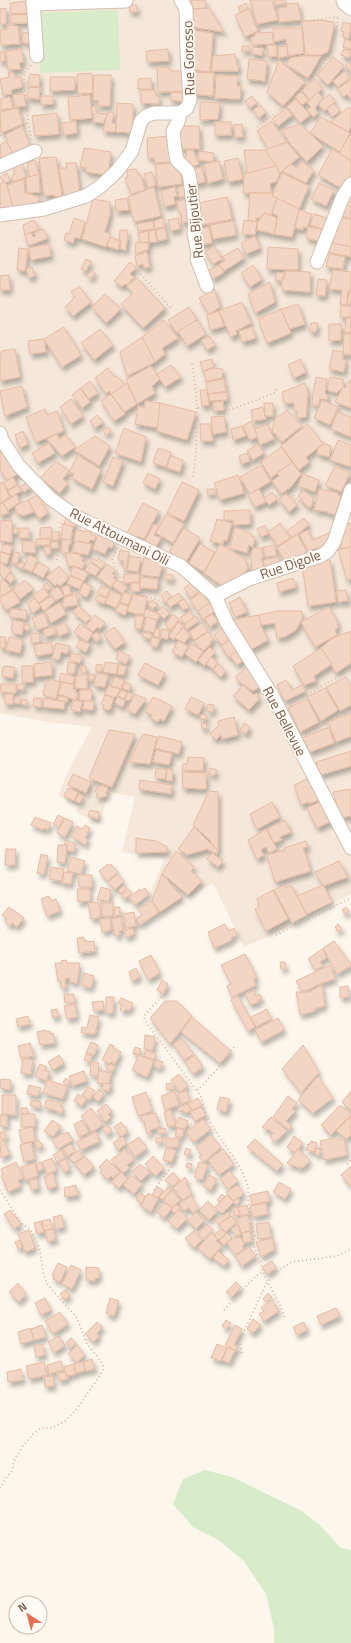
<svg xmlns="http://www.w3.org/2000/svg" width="351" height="1643" viewBox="0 0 351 1643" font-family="'Titillium Web',sans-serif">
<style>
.residential{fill:#f5e8da}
.green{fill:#d8ecc9}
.building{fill:#f3d5c3;stroke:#e6bba3;filter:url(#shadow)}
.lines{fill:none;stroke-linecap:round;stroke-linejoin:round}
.minor-casing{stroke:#d1beb0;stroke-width:15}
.path{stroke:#d9b8a5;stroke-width:2;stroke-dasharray:1 3;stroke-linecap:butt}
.minor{stroke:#fff;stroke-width:13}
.labels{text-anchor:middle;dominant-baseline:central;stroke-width:3.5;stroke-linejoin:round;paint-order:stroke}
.street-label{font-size:14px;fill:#7a5c4d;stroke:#fffaf3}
</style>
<defs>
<filter id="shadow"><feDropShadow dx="2.5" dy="4.5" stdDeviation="2" flood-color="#0004"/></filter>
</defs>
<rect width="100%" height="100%" fill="#fdf6ec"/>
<polygon class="residential" points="0,0 351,0 351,894 279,932 244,947 213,883 160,914 149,897 164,859 122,852 135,797 109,792 99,824 76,812 77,805 58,796 68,771 92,727 48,722 0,713"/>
<g class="green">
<polygon points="118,10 120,70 40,73 38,13"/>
<polygon points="205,1470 232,1477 302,1511 320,1525 341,1548 351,1550 351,1643 274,1643 274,1629 266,1594 244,1561 217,1539 193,1527 173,1504 183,1479"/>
</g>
<g class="building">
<polygon points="191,0 205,0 206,8 193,9"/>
<polygon points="250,0 272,0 278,20 257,24"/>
<polygon points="274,0 286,0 286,3 275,5"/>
<polygon points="29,1 30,13 11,14 10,3"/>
<polygon points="246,3 248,9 240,12 238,7"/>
<polygon points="298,3 301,20 279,22 278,8 287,7 286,4"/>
<polygon points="129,5 137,5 137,12 130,12"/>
<polygon points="6,8 6,24 0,24 0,9"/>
<polygon points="209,8 224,32 191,27 193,9"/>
<polygon points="249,9 258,31 245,37 235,15"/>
<polygon points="31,14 31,23 11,23 11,15"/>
<polygon points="322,20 334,22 334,27 328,52 321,55 305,55 302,21"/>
<polygon points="343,22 351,24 349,39 343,37 344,32 341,31"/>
<polygon points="7,25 18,26 20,44 1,45 0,30 7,29"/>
<polygon points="273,28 302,28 304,53 288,56 286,39 274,42"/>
<polygon points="193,30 213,33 210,72 191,70"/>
<polygon points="23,32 31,34 30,44 22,42"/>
<polygon points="272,32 274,44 251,45 251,37 255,36 255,33"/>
<polygon points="345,39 351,41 351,49 343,47"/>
<polygon points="267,45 276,45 277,56 268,57"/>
<rect x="242" y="46" width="7" height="5"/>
<polygon points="287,46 288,56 278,58 278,47"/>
<polygon points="252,47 263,48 262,55 252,54"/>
<polygon points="21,49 24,62 19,63 21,69 8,70 6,51"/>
<polygon points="168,49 169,61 147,62 146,51"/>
<polygon points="344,49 351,51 349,58 341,55"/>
<polygon points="4,51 5,61 0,62 0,52"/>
<polygon points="235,54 237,65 239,66 238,71 211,71 213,56"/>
<polygon points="302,56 321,56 308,78 286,65 290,58"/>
<polygon points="333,57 344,66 328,85 317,75"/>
<polygon points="249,59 267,61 265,81 247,79"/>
<polygon points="279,60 305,82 283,106 267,92"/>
<polygon points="349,62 351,64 351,72 345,66"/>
<polygon points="157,67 170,68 170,71 185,71 187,91 158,92"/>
<polygon points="345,71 350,78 338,87 333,81"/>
<polygon points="195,72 214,73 213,96 193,94"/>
<polygon points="8,73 14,73 15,78 21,77 22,87 11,90 12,94 3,95 0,79 9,77"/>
<polygon points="92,73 93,93 78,94 77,74"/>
<polygon points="30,74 40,75 39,87 27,86"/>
<polygon points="94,75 111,75 110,106 98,106 98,100 93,100"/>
<polygon points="216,75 238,76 237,86 241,86 240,99 215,98"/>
<polygon points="50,77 75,77 75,90 50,91"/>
<polygon points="151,78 151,89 138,89 138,79"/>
<polygon points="315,79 322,89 310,100 302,90"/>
<polygon points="351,79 351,99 347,94 344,97 338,89"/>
<polygon points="29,87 40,88 39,99 27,98"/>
<polygon points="141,90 155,90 156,96 159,97 159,104 141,103"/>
<polygon points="171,92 187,93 186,102 170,100"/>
<polygon points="301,92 309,100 302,105 295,97"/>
<polygon points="318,92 323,99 315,108 318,113 313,117 307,110 311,107 307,103"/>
<polygon points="24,94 26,106 15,107 13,95"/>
<polygon points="330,94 335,102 324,111 319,105 320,101"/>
<polygon points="90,95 92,118 70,120 68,97"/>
<polygon points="41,96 53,96 53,104 41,105"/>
<polygon points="252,96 257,103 250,108 245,101"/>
<polygon points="10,97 13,108 0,110 0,99"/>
<polygon points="296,99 310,115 300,123 287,106"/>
<polygon points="200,102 220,103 218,119 200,120"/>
<polygon points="117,103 133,104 133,133 116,132"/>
<polygon points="334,103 340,111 332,117 327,109"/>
<polygon points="260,105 266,112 259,118 253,110"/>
<polygon points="91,106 97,108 97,113 107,114 104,123 93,122 94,114 92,113"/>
<polygon points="349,107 351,109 351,127 348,132 330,122"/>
<polygon points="18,108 23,124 1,133 0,112"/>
<polygon points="286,108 292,115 278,126 272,119"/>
<polygon points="108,112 114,112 112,123 116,124 115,132 103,131"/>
<polygon points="57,113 59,134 35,136 32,116"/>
<polygon points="321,117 350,133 340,152 310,133"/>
<polygon points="76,121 77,133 64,135 62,123"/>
<polygon points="271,121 287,142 269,150 257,131"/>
<rect x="215" y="122" width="16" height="13"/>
<polygon points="242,124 243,137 235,137 234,125"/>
<polygon points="300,124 323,146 307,162 291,145 282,130"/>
<polygon points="22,126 31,147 14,155 6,141 8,140 5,135"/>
<polygon points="179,126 199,126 200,149 179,149"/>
<polygon points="351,132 351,161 339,154"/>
<polygon points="170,136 172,162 155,163 154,158 148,158 147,138"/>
<polygon points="6,141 15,156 0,166 0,158 1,157 0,145"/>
<polygon points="287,142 299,157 280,173 265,150"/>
<polygon points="84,148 111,152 108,175 86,172 86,168 80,167"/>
<polygon points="332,149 351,161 351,175 343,189 318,175"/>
<polygon points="193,150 199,164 190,168 184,157 187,156 186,151"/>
<polygon points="244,150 265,150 276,166 247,174"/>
<polygon points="199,151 214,153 213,162 198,160"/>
<polygon points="56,157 62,196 55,197 55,195 44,196 39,158"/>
<polygon points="238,158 243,179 228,182 224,161"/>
<polygon points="35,160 39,174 30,177 27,163"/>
<polygon points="219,161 223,179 208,183 204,164"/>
<polygon points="180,162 182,184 158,187 155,165"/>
<polygon points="302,162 314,170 306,183 282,171 291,164 297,168"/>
<polygon points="22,163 26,177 13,182 12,175 15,174 13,166"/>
<polygon points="66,163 76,163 80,193 64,195 59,168 67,168"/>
<polygon points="276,166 280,173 276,182 270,183 271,193 243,193 244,174"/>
<polygon points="202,167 205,182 194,184 191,169"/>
<polygon points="136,169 138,175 141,175 145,190 131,194 125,178 128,177 127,170"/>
<polygon points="152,172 156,185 148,188 144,174"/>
<polygon points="7,173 10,181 5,183 0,177"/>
<polygon points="282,173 309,186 299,209 272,196"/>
<polygon points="39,174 40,192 27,193 26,178"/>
<polygon points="24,179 25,193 40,197 34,211 14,210 7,185"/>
<polygon points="4,182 7,185 14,210 0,210 0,184"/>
<polygon points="319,183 334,190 326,206 311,199"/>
<polygon points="188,186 190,196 179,197 178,187"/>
<polygon points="154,187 161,216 134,222 128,197"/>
<polygon points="175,187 177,196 174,197 175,204 164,207 161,191"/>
<polygon points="250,193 273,193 272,196 277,198 271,215 264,213 260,218 256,218 256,222 248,220"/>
<polygon points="227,197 232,219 198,226 194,204"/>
<polygon points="127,198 129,210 116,211 115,200"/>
<polygon points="277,198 299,209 292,237 274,234 278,216 272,213"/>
<polygon points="93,199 110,202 110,214 105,232 111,234 106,247 82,239"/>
<polygon points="188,199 192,220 182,223 181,213 179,213 177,201"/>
<polygon points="346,199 351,202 351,219 339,215"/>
<polygon points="299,210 312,214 307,228 303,227 303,230 295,228"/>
<polygon points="264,213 277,218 274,234 257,230 258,222"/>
<polygon points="314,214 330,219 325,230 310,225"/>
<polygon points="338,217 351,219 351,247 332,243 336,222"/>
<polygon points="74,218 85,222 80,239 75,237 73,243 64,240 66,233 69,234"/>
<polygon points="163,218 165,227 155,229 154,221"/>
<polygon points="178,218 180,229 171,231 168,220"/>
<polygon points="34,220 39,229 25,235 23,225"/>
<polygon points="244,220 257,222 255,235 242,234"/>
<polygon points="153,221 154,229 138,231 137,224"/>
<polygon points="233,221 236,235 213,239 210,225"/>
<polygon points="209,227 212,243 198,245 196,229"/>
<polygon points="308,227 325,230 322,242 306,238"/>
<polygon points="165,228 167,239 158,241 156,230"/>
<polygon points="43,229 48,238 28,246 25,235 31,232 33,237 36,236 34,233"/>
<polygon points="120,230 127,230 128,240 127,240 126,250 120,249 121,240 119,240"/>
<polygon points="155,230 157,242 149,242 149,231"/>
<polygon points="148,231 149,242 140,243 138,233"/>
<polygon points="255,236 260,248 246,254 241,243"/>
<polygon points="110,237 120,241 118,250 107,246"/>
<polygon points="136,242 149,243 148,250 135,254"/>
<polygon points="329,242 351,247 351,257 327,252"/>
<polygon points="49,244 51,256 31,260 29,248"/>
<polygon points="214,246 222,259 213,264 205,252"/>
<polygon points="268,247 298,249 298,270 267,269"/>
<polygon points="19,248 28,249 25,271 17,270"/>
<polygon points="238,248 244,258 224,271 219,264 225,261 222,257"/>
<polygon points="147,252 150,267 144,268 143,264 137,266 135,256"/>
<polygon points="329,254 345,257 343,269 326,267"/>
<polygon points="86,259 91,261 86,271 81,269"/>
<polygon points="130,262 136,268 130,274 134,277 127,285 125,284 122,287 114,281"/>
<polygon points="219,265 224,272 213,279 208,271"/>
<polygon points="253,265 262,279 250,287 241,273"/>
<polygon points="32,267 35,276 29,278 26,269"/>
<polygon points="92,270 95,273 91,279 87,276"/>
<polygon points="333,270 351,272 351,291 348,291 347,305 340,304 342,290 329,289"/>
<polygon points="285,271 310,272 310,292 282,290 282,278 285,278"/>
<polygon points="276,273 284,273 284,277 282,277 282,281 275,280"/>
<polygon points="9,275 10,290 0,290 0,276"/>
<polygon points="137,278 165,308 143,328 121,304 133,293 127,286"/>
<polygon points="318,279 327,280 325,296 316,295"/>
<polygon points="270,282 275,302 255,313 248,294"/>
<polygon points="79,286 91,302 73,316 65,307 75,297 71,292"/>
<polygon points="214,288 220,307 209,314 199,298"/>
<polygon points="349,293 351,293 351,304 347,304"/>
<polygon points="105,294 121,309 106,323 92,307"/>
<polygon points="242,302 251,323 236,331 237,334 231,337 219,311"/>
<polygon points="298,304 305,324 289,329 281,309"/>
<polygon points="341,306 351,306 351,317 340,317"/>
<polygon points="189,307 197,320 177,333 168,320"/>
<polygon points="281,309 291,333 267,343 258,319"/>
<polygon points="219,311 224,326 210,330 207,315"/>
<polygon points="346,318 351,318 351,332 345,333"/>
<polygon points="164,320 178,338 162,348 165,354 155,362 142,337"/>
<polygon points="197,320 206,334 187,346 178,331"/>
<polygon points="311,323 318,323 316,332 309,331"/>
<polygon points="329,324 341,324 341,340 329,341"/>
<polygon points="64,327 81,355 62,367 44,339"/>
<polygon points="252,327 256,338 242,342 239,331"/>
<polygon points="100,329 113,345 94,360 81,343"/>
<polygon points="344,334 351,334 351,355 343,354"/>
<polygon points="209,336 215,345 207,350 201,340"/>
<polygon points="142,337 155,362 127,376 120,352"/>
<polygon points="44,339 46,352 30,354 28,341"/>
<polygon points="15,349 20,377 0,381 0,353 2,353 2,351"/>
<polygon points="333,350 343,352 343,359 346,360 344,372 329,369"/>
<polygon points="212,359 214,367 203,371 200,362"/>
<polygon points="300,359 306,372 294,378 288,365"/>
<polygon points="171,365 181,377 165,387 157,374"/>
<polygon points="151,366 160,379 152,386 155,393 137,404 126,380"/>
<polygon points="108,368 115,377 117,376 125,385 111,394 109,391 106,394 95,378"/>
<polygon points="214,368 223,369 222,378 206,381 204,371"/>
<polygon points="316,377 327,379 325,394 328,395 327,400 320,399 318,406 312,405 313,393"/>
<polygon points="330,377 343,379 343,387 337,393 327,390"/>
<polygon points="224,379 226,391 208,394 206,382"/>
<polygon points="351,379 351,408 335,402 343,387 345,388"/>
<polygon points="90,381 98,393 89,399 81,388"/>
<polygon points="127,383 137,404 124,412 111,394"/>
<polygon points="305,383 308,393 306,417 297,418 297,411 294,411 294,403 284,403 282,392"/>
<polygon points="22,386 27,407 5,416 0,391"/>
<polygon points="80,388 90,402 82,408 72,395"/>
<polygon points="200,390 207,390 209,405 202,406"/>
<polygon points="227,392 227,400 209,401 209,394"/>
<polygon points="111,394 125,414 114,421 101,401"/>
<polygon points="71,399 83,416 71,424 60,407"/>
<polygon points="322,400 338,407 330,425 314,418"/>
<polygon points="145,401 160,403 159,428 135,424 138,406 145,408"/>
<polygon points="223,401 224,410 214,411 213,403"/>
<polygon points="160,403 196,412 187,440 157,431"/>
<polygon points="264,403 273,403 273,416 265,416"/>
<polygon points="263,407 266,419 253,421 251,410"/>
<polygon points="45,409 47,415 57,411 64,431 36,442 26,417"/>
<polygon points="287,410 302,426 282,442 272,430 275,419"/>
<polygon points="337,412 351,417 351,437 331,429"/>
<polygon points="97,415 103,422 95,428 90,421"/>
<polygon points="224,416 226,432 213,434 211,417"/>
<polygon points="251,421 258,437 250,440 243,426"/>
<polygon points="200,424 210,424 213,441 201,441"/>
<polygon points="268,424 274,439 260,445 255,429"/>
<polygon points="308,424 323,444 306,457 309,462 299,470 281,446"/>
<polygon points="242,426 246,436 233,440 231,429"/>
<polygon points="108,427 111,431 106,435 103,430"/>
<polygon points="124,428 146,437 141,462 115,453"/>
<polygon points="23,431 28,444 20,448 15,435"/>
<polygon points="57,434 59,439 66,435 75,447 62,456 47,439"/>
<polygon points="95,436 110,446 99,466 74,450"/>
<polygon points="0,439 22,472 7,480 0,470"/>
<polygon points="338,440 351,445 351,467 330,460"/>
<polygon points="49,443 55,453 38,463 32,453"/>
<polygon points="258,444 264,453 253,460 247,451"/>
<polygon points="324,444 331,446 329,457 317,454 318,448"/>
<polygon points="281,447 292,462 271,478 261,462"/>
<polygon points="158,448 171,452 166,467 153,463"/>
<polygon points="247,453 250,461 241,464 239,456"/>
<polygon points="78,455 101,470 92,489 72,478 74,474 69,472"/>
<polygon points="170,456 183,460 180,472 167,468"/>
<polygon points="113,457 123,461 113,486 103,482"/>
<polygon points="56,461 69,471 63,479 68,483 60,493 40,478"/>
<polygon points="292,462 301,474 291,487 281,494 272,481 279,476 277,473"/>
<polygon points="261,465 271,481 250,494 240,477"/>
<polygon points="335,466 350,473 341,492 325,485"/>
<polygon points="148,473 160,479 155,489 143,483"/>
<polygon points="303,474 319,480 315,492 298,486"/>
<polygon points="238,475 244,493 220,500 214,483"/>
<polygon points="13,477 17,485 8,490 4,483"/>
<polygon points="2,482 10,497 0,503 0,483"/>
<polygon points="27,482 31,487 24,492 20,487"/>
<polygon points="182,482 199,490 184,521 167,513"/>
<polygon points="18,485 21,491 11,497 8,491"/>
<rect x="207" y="489" width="7" height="5"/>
<polygon points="259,489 266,502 255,507 248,495"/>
<polygon points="319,489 338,493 338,495 341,497 335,515 328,513 328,512 314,510"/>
<polygon points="303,490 313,498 312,506 309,508 298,496"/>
<polygon points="272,492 277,499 269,505 264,498"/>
<polygon points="16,494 20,502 8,510 3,503"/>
<polygon points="285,494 292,498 297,505 289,512 279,499"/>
<polygon points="37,495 48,513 39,519 28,500"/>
<polygon points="28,500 34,512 22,516 20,514 17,514 15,506"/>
<polygon points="3,503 9,513 0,516 0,504"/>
<polygon points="143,503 159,511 144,539 137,536 136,538 127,533"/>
<polygon points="250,510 250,524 233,525 233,520 224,520 224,511"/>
<polygon points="166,514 184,524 173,543 156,533"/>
<polygon points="66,518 76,522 74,527 64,524"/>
<polygon points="304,518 309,525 292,538 287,531"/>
<polygon points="217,519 232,523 227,541 224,540 223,544 210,541"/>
<polygon points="12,520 12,542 0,541 0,521"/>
<polygon points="280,523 290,538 278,546 268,532"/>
<polygon points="351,523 351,547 340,549 345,524"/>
<polygon points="63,524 73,527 71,540 61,539"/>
<polygon points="154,524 159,526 154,535 161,538 155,548 144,543"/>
<polygon points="265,525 268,534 261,537 257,529"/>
<polygon points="51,527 52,538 40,539 40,528"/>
<polygon points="235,527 252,534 251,536 255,537 253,547 249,545 247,553 230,548"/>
<rect x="13" y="528" width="5" height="5"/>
<rect x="19" y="528" width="10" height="10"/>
<polygon points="184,528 200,538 186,562 169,552"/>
<polygon points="76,530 91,532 91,534 96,536 94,541 90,540 89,543 74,541"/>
<polygon points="308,530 312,540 329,533 330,544 308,551 299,534"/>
<rect x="52" y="532" width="7" height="8"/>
<polygon points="98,534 114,542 112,548 108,547 105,554 93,549"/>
<polygon points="297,534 307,552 294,561 286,563 277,548"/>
<polygon points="36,539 50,539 50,545 37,545"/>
<polygon points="62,539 71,540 71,544 69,544 68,553 62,553"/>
<polygon points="23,541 35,542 35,553 22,552"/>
<polygon points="75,541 92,544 88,555 73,552"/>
<rect x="51" y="542" width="7" height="6"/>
<polygon points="3,544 13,546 10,554 1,552"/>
<polygon points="200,544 215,552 204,572 189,563"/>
<polygon points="220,544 244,558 248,567 245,573 224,587 204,573"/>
<polygon points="275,545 276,556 265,557 263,547"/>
<polygon points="50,546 51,554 45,554 44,547"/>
<polygon points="351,547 351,579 347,580 338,550"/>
<polygon points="253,548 262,548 263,558 261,558 265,569 252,572 251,558 250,558"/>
<polygon points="120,550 129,552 126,569 123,568 124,561 118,560"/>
<polygon points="0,552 10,555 7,564 0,562"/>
<polygon points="14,552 20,553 17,564 12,563"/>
<polygon points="66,553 80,554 80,557 83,557 82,561 85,563 82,569 73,566 67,566"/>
<polygon points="29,555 38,559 32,572 23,568"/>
<polygon points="130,556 141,558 138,572 127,570"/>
<polygon points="144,557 163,564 159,577 141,575"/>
<polygon points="278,557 280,566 265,569 263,560"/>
<polygon points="93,558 97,561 98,558 105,563 101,569 91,561"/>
<polygon points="330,560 336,602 308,606 302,564"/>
<polygon points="21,562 25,564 22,569 17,566 18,563 20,564"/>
<polygon points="38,562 49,568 43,578 33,572"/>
<polygon points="90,562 100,569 95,576 85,570"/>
<polygon points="0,563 11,570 5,579 0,575"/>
<polygon points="107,564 115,570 112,574 115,575 113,578 116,580 111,587 97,577"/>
<polygon points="59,566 68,576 67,580 60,586 57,584 55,586 46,577"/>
<polygon points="73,566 88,573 84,581 70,575"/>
<polygon points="9,573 15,577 11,583 6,579"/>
<polygon points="124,574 139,574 139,582 123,583"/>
<polygon points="165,574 173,575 172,580 165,579"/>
<polygon points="70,576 83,581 80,589 67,584"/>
<polygon points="140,577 158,579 157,589 140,588"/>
<polygon points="293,578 296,587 279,592 277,583"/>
<polygon points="4,580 12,590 2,596 0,593 0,582"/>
<polygon points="25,580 33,589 20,599 13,589"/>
<polygon points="117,580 127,587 123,594 112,586"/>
<polygon points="47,583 51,588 47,591 43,586"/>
<polygon points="83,583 92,586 87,597 79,594"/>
<polygon points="131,583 139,583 140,591 131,591"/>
<polygon points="191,583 198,592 191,598 184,588"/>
<polygon points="69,585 71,594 64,596 62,587"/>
<polygon points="101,586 110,589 107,597 97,593"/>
<polygon points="58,587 64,596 55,601 50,592"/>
<polygon points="44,588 49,595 39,603 33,595"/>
<polygon points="13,590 20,602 6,610 0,601 0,598"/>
<polygon points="346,590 348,601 338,602 337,591"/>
<polygon points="111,591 122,596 116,608 105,603"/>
<polygon points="167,591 171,597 165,602 161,596"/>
<polygon points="124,592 132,595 128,605 120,602"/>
<polygon points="201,592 209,603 198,611 190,600"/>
<polygon points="72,593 76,593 78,605 63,607 63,601 65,597 73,595"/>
<polygon points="179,593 183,599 170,607 166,601"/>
<polygon points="97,595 107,598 104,604 95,600"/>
<polygon points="133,595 147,597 144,614 136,614 127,611"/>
<polygon points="51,596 55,601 44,611 39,604"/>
<polygon points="240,597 247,612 235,617 229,603"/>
<polygon points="35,598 41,607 33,613 27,603"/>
<polygon points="184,599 189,607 183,610 178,603"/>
<polygon points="152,600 158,604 153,609 148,605"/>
<polygon points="60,603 66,614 51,623 45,611"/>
<polygon points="120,603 128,607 125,615 115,611"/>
<polygon points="209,603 215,611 203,619 198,611"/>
<polygon points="78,606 91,617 86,623 73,612"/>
<polygon points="163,606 170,613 164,619 157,612"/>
<polygon points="329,607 337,621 338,628 335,630 337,635 315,647 301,622"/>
<polygon points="10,609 27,610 26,619 10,617"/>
<polygon points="145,609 157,613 159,616 158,620 144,617"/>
<polygon points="190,611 194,617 185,624 180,618"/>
<polygon points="278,611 302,611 302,619 296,630 285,637 277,638 275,623 261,625 259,615"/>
<polygon points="44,613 49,626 37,630 32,618"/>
<polygon points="173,614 179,619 171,630 165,625"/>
<polygon points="212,614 218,621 210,627 205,619"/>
<polygon points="95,615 105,623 100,629 97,627 93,632 86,626"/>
<polygon points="259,615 261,625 260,624 268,640 250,650 232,620"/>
<polygon points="135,616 144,616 141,629 135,628"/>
<polygon points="196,616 199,621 187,629 184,625"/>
<polygon points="146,617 157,620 154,633 143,630"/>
<polygon points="13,620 24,622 22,635 13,633 13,630 11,630"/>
<polygon points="65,622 69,632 59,636 55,627"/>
<polygon points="178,622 183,626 174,640 169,636"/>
<polygon points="202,623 208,631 194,640 189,632"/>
<polygon points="25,624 30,625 28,631 24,629"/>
<polygon points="80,624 93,633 87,642 74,632"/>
<polygon points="53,627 55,634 45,637 43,630"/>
<polygon points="114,627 125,642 115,649 104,635"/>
<polygon points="183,627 190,636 184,643 175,638"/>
<polygon points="223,627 231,637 222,645 214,635"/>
<polygon points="156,629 160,630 159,638 153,636"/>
<polygon points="162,629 169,630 168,639 160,638"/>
<polygon points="351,631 351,663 336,673 321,648 333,638"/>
<polygon points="97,632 101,638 96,642 92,636"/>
<polygon points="143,632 152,634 151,639 142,637"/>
<polygon points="208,632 214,640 210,642 211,644 203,651 201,648 200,649 194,641"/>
<polygon points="39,633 40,642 31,643 31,634"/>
<rect x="0" y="637" width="5" height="11"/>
<polygon points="9,637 23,640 20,653 6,650"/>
<polygon points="152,637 160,639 157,647 150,645"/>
<polygon points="231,639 239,649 229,657 221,646"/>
<polygon points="80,640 90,644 86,652 76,647"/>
<polygon points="178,641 188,646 182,657 172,652"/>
<polygon points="51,642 53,653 36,656 34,645"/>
<polygon points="56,643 70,646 67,654 61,652 59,660 52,658"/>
<polygon points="192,644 203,652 196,662 185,654"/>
<polygon points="210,647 215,652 204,666 198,660"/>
<polygon points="240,648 247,658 237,665 230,656"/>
<polygon points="321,648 332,664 314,676 316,681 304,685 293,666"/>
<polygon points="119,651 130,656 126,664 116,659"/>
<polygon points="71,653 82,655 80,663 70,661"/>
<polygon points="211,657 218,662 213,669 206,664"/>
<polygon points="52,662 52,675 35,677 34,664"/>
<polygon points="68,662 76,664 74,674 67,673"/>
<polygon points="105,662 118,664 116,674 103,672"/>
<polygon points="145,663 165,673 158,685 138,675"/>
<polygon points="102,664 102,671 96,672 96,665"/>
<polygon points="218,664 226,671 221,677 213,670"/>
<polygon points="119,665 126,666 124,675 117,674"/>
<polygon points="250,665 261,686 253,691 237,680 236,676"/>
<polygon points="3,666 15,667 13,678 2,676"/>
<rect x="22" y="666" width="11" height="16"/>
<rect x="81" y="666" width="5" height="7"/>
<polygon points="61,673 75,677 73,684 59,681"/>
<polygon points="96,673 108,675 105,687 94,686"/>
<polygon points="87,674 87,689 75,688 76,676"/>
<polygon points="94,674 94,680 89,680 89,675"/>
<polygon points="114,677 124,680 121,689 111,686"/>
<polygon points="346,677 351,687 351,705 340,711 326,687"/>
<polygon points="50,679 60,682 56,699 43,695 46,680 50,681"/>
<polygon points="286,680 292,690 302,685 305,691 285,701 277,685"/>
<polygon points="62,682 74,685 73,689 76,690 75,692 78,693 76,700 58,694"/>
<polygon points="125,682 131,685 129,691 122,688"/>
<polygon points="1,684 16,684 16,693 0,692"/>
<polygon points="17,684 24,684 24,690 17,689"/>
<polygon points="243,685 254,695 256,693 259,696 258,698 259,699 249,710 233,696"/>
<polygon points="109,686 120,689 117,696 115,696 114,698 104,694"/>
<polygon points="325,688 338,710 321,721 307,697"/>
<polygon points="80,690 92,690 91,701 79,700"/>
<polygon points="121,690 127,692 124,699 118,696"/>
<polygon points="128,692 133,695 129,701 125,699"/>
<rect x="5" y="694" width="8" height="10"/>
<polygon points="135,694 146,699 135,714 127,710"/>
<polygon points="105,695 114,698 110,710 103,709 104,705 101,704"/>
<polygon points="59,696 68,698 67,702 58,700"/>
<polygon points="15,697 20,697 20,703 14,703"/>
<polygon points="117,697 125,700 123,707 115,703"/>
<polygon points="153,697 172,706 164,721 160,719 158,722 150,718 152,715 145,712"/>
<polygon points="191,697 204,703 198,715 185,709"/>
<polygon points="34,698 42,698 41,707 33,706"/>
<polygon points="44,698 65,702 64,709 43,707"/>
<polygon points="22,699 27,700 27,705 21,704"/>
<polygon points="307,699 319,722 300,732 288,708"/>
<polygon points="73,700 82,702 80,712 71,710"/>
<polygon points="84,701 94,701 93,710 83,709"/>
<polygon points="208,704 214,705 213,712 207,711"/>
<polygon points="351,713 351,736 336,742 328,722"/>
<polygon points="206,714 207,719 201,720 200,715"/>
<polygon points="234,717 238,735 222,739 221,735 216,740 210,734 219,725 218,721"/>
<polygon points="206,723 207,728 202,729 201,724"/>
<polygon points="244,723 250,727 246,734 240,730"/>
<polygon points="329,727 334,743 310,752 302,738"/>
<polygon points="109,730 135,734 112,787 89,778"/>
<polygon points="143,734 157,737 150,764 129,762"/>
<polygon points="159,736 182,742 179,754 155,748"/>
<polygon points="156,750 172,754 169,765 153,762"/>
<polygon points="351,751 351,766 320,775 316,762"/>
<polygon points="188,757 204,758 203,771 182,770 183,764 187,764"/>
<polygon points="156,768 167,770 165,779 155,778"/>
<polygon points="210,768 217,770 214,776 208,773"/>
<polygon points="167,769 173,770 172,781 166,780"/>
<polygon points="182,772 206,773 206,789 183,788"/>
<polygon points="73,774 91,782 86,793 68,785"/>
<polygon points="309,778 319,800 309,804 309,802 301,805 294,785"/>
<polygon points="140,780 172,785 171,794 139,789"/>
<polygon points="104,785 104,787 107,786 108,792 106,792 107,796 98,798 95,790 98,789 97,787"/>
<polygon points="68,788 78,792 74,801 64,796"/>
<polygon points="351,789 351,816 341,818 333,792"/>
<polygon points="209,791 218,792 218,851 210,842 211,841 193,825"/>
<polygon points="79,794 83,796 80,803 75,801"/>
<polygon points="322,801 332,821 317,828 307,808"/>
<polygon points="272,802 280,817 257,829 250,814"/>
<polygon points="90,810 99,812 98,819 88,816"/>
<polygon points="58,815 64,818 59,827 53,824"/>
<polygon points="35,817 51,823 48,830 44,828 43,830 31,825"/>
<polygon points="65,818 73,822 65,837 57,833"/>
<polygon points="285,820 291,832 280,837 282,840 274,843 267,829"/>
<polygon points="85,825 90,828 85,838 88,840 85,845 71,836 77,826 82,829"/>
<polygon points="194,827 218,851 217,854 207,849 187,855 178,849"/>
<polygon points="266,829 277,849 269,853 266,847 261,850 264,855 257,859 248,840"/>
<polygon points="136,838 156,841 167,847 167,852 136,853"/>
<polygon points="66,840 76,844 73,852 67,850 67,845 64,845"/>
<polygon points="306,841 308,847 303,848 311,871 275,882 267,855 285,850 284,848"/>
<polygon points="58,845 67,845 65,863 57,862"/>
<polygon points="6,849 16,849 15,865 5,865"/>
<polygon points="176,851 194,867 191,871 202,881 188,895 162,873"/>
<polygon points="212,853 223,861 218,867 207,859"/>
<polygon points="41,854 48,856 44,874 37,873"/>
<polygon points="71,857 85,861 81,874 67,871"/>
<polygon points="339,861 348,877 323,886 315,872"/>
<polygon points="108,864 110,866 111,864 118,872 107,881 99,871"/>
<polygon points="51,867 64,869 62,881 49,879"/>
<polygon points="64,872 73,873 71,884 62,883"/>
<polygon points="118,874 124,881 115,890 108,882"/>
<polygon points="162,874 182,897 160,912 152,901"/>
<polygon points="78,875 92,875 92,887 79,887"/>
<polygon points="124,885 127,888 121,894 118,891"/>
<polygon points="284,885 285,888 291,885 307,915 292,923 274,890"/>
<polygon points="323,885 332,902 307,914 297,896"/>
<polygon points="101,887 111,890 109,901 97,900"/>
<polygon points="145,888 149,894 135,905 129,897 140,889 141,891"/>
<polygon points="77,889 90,889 90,901 78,902"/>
<polygon points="128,889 132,893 124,899 121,895"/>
<polygon points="273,890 288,919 266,931 255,909 259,907 258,905 259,904 257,899"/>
<polygon points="49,896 51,901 56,899 60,911 47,916 41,899"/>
<polygon points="151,901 159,912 140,925 136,919 142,915 138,909"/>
<polygon points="98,902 98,904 100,904 101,916 99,916 99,918 91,919 88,903"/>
<rect x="102" y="903" width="11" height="13"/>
<polygon points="9,907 24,918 17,927 12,923 10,926 5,922 7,919 2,915"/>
<polygon points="120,907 120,915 114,916 114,908"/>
<polygon points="346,907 349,911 345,915 342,910"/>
<polygon points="134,912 136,926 126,928 123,914"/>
<polygon points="121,917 123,930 119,931 120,935 115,936 111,919"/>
<polygon points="110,918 111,930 102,932 100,919"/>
<polygon points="225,924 228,931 234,928 237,935 231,938 232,940 214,948 208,932"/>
<polygon points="338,924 342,929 338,932 335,927"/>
<polygon points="133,928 134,934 126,938 124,930"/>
<polygon points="84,937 84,941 86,940 87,942 94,941 95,951 79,953 77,938"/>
<polygon points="334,941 351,964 351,966 337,974 323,948"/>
<polygon points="322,949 327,957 320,962 323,966 316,970 308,959"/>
<polygon points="245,954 257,978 254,979 256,985 232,997 227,986 231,984 221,965"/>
<polygon points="151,955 160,973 148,980 139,961"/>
<polygon points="66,960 67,963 80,963 77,983 70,982 70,978 65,979 66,988 61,988 61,981 58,981 55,963 62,963 61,961"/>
<polygon points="280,962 285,962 286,969 281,969"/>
<polygon points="330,965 335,979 319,984 308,990 302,991 296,981"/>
<polygon points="136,968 140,977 132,981 129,972"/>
<polygon points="84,973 94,976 91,988 81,985"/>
<polygon points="162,980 168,984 163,994 157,990"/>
<polygon points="322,985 325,1006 314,1009 315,1011 300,1015 296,992 309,992"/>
<polygon points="348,986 349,997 340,998 340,987"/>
<polygon points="254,990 256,996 260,994 262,999 258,1000 259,1002 250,1005 245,994"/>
<polygon points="64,994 74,994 74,1003 65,1003"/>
<polygon points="238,996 255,1027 248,1031 231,1000"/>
<polygon points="106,997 114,997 113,1013 106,1013"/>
<polygon points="121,998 133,1003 129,1011 126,1009 124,1012 120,1010 122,1005 118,1003"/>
<polygon points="103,1001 104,1010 94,1011 92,1002"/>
<polygon points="165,1001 177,1001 192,1016 170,1044 150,1018"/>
<polygon points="75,1004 77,1017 67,1019 64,1006"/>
<polygon points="57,1009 59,1016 53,1018 51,1010"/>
<polygon points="267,1009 271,1019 256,1027 251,1017"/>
<polygon points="90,1015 99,1017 95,1034 81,1033 82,1027 87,1028"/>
<polygon points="28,1016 30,1024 18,1027 16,1019"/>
<polygon points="192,1017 231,1051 220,1063 181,1032"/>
<polygon points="278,1018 284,1030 261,1042 255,1030"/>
<polygon points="46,1030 46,1032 50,1031 50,1034 53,1033 55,1043 40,1045 37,1032"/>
<polygon points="145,1035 155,1037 153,1050 144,1049"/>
<polygon points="182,1038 194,1054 184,1060 173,1044"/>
<polygon points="91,1042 98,1045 94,1055 86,1053"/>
<polygon points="30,1043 34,1056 21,1058 18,1046"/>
<polygon points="110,1044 114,1046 113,1048 121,1052 115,1064 111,1062 110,1064 102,1060"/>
<polygon points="303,1045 319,1072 301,1093 282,1069"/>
<polygon points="135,1047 141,1049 140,1055 133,1054"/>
<polygon points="146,1050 156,1054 154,1060 144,1056"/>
<polygon points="86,1054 92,1056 90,1062 84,1060"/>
<polygon points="59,1055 64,1063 53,1070 48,1062"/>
<polygon points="139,1055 154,1061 147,1077 132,1070"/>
<polygon points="195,1055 203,1067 193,1074 185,1062"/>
<polygon points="23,1058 33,1060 31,1074 21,1073"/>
<polygon points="156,1060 163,1062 160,1069 154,1066"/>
<polygon points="91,1062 99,1063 98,1076 90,1075"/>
<polygon points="40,1064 47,1067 45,1070 50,1072 46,1081 35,1076"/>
<polygon points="108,1064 115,1066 112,1072 106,1070"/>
<polygon points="99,1070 111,1073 109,1084 97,1083"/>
<polygon points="84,1071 87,1081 72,1086 69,1076"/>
<polygon points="179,1074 188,1086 180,1092 171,1080"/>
<polygon points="318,1076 333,1098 313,1113 298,1100"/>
<polygon points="66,1078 70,1082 66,1085 63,1082"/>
<polygon points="1,1079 11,1080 10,1090 0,1088"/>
<polygon points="47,1080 67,1086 63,1099 43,1093"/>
<polygon points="103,1083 111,1084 109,1091 102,1090"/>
<polygon points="171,1083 174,1089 167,1090 166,1084"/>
<polygon points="29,1085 41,1088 38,1096 27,1094"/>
<polygon points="88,1086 95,1091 90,1100 82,1095"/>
<polygon points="99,1089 104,1094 98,1102 93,1097"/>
<polygon points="175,1091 179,1105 165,1110 161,1096"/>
<polygon points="187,1091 190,1101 181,1104 178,1093"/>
<polygon points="351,1091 351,1111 342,1102"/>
<polygon points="146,1092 152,1111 138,1116 132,1097"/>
<polygon points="78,1094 86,1099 82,1106 74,1101"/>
<polygon points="2,1095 16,1095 16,1115 2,1114"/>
<polygon points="288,1096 297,1103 292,1109 296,1111 286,1121 292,1126 289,1130 273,1117"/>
<polygon points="220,1097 230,1099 226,1112 217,1109"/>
<polygon points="198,1098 202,1106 192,1110 188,1103"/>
<polygon points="31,1100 41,1102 40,1108 30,1105"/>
<polygon points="46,1100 61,1102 60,1106 63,1107 62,1113 58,1113 58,1111 45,1108"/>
<polygon points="106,1104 112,1111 108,1114 111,1117 105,1122 97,1111"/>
<polygon points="187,1104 191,1110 185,1113 183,1110 180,1112 178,1108"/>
<polygon points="340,1105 351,1114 351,1115 331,1135 321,1125"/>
<polygon points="201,1107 206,1115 195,1121 190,1112"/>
<polygon points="21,1108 27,1108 29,1114 21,1114"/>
<polygon points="91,1108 103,1124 92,1132 81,1116"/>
<polygon points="171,1110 176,1125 168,1127 164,1112"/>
<polygon points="156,1113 160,1127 150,1130 151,1134 147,1134 144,1121 142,1122 141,1116"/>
<polygon points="21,1114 35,1114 35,1126 21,1127"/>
<rect x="0" y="1115" width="7" height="11"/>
<polygon points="351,1116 351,1135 347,1139 336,1131"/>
<polygon points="179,1117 188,1121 185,1129 175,1127"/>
<polygon points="271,1117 287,1131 275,1142 270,1137 273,1133 268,1129 267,1131 262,1127"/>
<polygon points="203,1119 211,1129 194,1142 186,1132"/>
<polygon points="52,1120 61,1126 53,1137 44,1131"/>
<polygon points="82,1120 89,1132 79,1137 74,1124"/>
<polygon points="121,1122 128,1131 121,1137 114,1127"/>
<polygon points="107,1124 112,1131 107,1135 102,1129"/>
<polygon points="33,1127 35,1141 22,1143 19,1130"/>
<polygon points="165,1128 166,1133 158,1134 158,1129"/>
<polygon points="177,1128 184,1130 182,1138 175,1136"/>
<rect x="0" y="1132" width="6" height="7"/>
<polygon points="68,1132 73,1140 58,1149 52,1140 63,1133 64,1134"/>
<polygon points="96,1132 100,1141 81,1150 76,1142"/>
<polygon points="211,1135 221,1147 204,1162 199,1157 202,1155 196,1148"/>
<polygon points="122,1136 127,1143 118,1150 113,1143"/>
<polygon points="294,1136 303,1143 295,1153 287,1147"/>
<polygon points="139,1137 147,1148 135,1157 127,1145"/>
<polygon points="162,1137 163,1142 156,1143 156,1138"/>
<polygon points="338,1137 338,1140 344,1139 347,1155 324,1160 320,1141"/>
<rect x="166" y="1138" width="12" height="9"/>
<polygon points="255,1139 283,1165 277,1171 247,1147"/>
<polygon points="3,1140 10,1154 1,1158 0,1142"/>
<polygon points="38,1140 43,1145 38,1149 34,1143"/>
<polygon points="311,1141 317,1143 314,1152 306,1150 308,1144 310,1144"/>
<polygon points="31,1142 35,1159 24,1162 20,1145"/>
<polygon points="71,1144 76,1151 67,1156 63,1149"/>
<polygon points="166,1148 176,1150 172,1162 163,1160"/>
<polygon points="186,1148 191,1150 189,1156 184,1154"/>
<polygon points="316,1148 321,1149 319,1155 315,1154"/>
<polygon points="125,1149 134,1159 127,1165 130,1168 123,1173 111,1160"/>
<polygon points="223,1149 234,1164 219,1175 208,1160"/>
<polygon points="298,1149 310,1160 304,1167 299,1168 292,1165 291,1166 287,1163"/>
<polygon points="62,1150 65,1158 57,1162 53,1155"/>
<polygon points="79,1150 83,1157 74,1163 69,1158"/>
<polygon points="85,1156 94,1167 84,1175 75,1164"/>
<polygon points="153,1156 164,1168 155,1176 145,1164"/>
<polygon points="52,1158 57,1170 47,1174 42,1162"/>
<polygon points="66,1159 70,1169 64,1172 59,1162"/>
<polygon points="107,1159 120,1172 113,1178 111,1176 107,1179 100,1172 102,1170 99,1167"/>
<polygon points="16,1162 23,1178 18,1180 21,1186 8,1192 1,1176 3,1175 1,1169"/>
<polygon points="41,1162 43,1169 38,1171 36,1164"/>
<polygon points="199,1162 208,1165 202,1180 194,1177"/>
<polygon points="35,1163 38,1176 25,1180 21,1167"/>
<polygon points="187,1163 192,1164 190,1169 186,1167"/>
<polygon points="140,1164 150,1172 141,1181 132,1172"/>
<polygon points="351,1166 351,1187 341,1175"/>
<polygon points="230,1171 238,1181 228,1189 220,1179"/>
<polygon points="121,1172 128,1179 119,1188 111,1182"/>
<polygon points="173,1172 180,1180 172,1187 165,1180"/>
<polygon points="53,1173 57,1186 48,1189 44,1177"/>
<polygon points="131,1175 142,1184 134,1194 123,1185"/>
<polygon points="209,1175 217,1179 211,1190 203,1186"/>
<polygon points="185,1177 188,1182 186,1184 192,1193 183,1200 173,1188"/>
<polygon points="37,1179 39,1188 31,1190 29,1180"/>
<polygon points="279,1182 291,1189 285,1199 273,1192"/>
<polygon points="76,1185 78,1195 65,1197 64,1188"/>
<polygon points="238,1185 244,1194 233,1201 226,1192"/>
<polygon points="157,1187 163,1190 158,1198 152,1195"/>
<polygon points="168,1187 171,1190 163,1200 159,1197"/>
<polygon points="172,1190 180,1200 172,1208 163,1200"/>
<polygon points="268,1191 270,1201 252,1205 250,1195"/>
<polygon points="139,1193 145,1196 142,1203 136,1200"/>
<polygon points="148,1193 158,1199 151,1212 141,1206"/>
<polygon points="222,1194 225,1197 219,1202 217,1200"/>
<polygon points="227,1195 234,1202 222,1214 215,1207"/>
<polygon points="191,1196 199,1208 193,1213 189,1208 184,1211 179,1204"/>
<polygon points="238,1198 240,1202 236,1205 233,1201"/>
<polygon points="208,1201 217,1212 209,1220 199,1210"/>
<polygon points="164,1202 172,1208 164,1218 157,1212"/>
<polygon points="266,1203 268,1214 253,1217 250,1206"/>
<polygon points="176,1204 180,1208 176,1214 171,1210"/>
<polygon points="247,1205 249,1214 240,1216 238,1207"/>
<polygon points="238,1207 240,1215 234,1216 233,1208"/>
<polygon points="10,1210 21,1224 14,1229 4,1214"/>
<polygon points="179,1210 188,1218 177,1229 168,1221"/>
<polygon points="196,1212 205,1220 196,1229 188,1221"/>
<polygon points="229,1212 231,1215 219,1225 215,1220"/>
<polygon points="62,1215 64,1227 56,1229 53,1217"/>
<polygon points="247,1215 251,1223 249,1223 251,1231 241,1233 237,1219"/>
<polygon points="232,1216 236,1223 225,1232 219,1224"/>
<polygon points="50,1219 53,1228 44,1231 42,1221"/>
<polygon points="41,1221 44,1232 37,1234 34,1223"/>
<polygon points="269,1222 271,1237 258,1239 256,1224"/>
<polygon points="207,1224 213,1229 204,1239 198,1234"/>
<polygon points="238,1225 241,1234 236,1236 231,1229"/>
<polygon points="53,1229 56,1239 48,1242 45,1231"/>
<polygon points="221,1229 226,1234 219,1240 214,1235"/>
<polygon points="29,1230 35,1248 25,1252 18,1234"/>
<polygon points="194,1231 202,1240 194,1248 185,1238"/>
<polygon points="250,1231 252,1241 244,1243 242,1233"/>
<polygon points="211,1233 218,1239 216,1241 222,1246 210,1259 198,1248"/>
<polygon points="227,1233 232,1238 224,1245 219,1241"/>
<polygon points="236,1236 237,1238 240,1237 245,1244 242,1246 244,1249 235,1255 227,1243"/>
<polygon points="273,1238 274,1250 261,1257 256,1242"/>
<polygon points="20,1240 22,1247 18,1249 15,1242"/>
<polygon points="249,1247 256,1256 242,1266 235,1257"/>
<polygon points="218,1251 229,1260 224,1266 213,1258"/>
<polygon points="272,1261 276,1268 267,1274 262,1267"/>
<polygon points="58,1263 67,1267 60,1282 53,1279 54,1276 52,1275"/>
<polygon points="71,1265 81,1270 72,1289 62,1284"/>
<polygon points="86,1267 99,1268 99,1278 96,1278 95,1281 86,1280"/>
<polygon points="236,1282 241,1287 232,1297 226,1292"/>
<polygon points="18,1283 26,1294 19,1302 9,1292"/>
<polygon points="65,1290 70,1295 65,1300 60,1294"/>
<polygon points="268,1293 272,1297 266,1302 263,1299"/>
<polygon points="45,1298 51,1310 41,1315 35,1303"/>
<polygon points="110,1298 119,1301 114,1316 110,1315 110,1316 106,1313"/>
<polygon points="272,1300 279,1311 264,1321 259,1314 264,1311 261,1308"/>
<polygon points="336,1308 340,1316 321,1325 317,1316"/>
<polygon points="60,1312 68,1324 53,1334 45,1321"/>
<polygon points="253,1319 261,1325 253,1333 247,1329"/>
<polygon points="226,1320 231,1323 226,1329 222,1326"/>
<polygon points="97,1322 103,1327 97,1333 99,1336 94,1342 85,1334"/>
<polygon points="304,1322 307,1330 297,1335 293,1327"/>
<polygon points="42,1325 46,1337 34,1340 31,1329"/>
<polygon points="235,1325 242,1329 234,1345 238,1346 236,1351 225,1345"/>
<polygon points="30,1328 34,1340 21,1344 18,1332"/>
<polygon points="59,1336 65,1345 54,1353 48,1342"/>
<polygon points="71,1338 76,1343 71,1348 66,1343"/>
<polygon points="43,1344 45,1355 36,1357 34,1346"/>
<polygon points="217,1344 227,1348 221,1361 211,1358"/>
<polygon points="77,1345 85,1355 77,1362 68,1354"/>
<polygon points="228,1347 235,1351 229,1363 222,1360"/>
<polygon points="92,1359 95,1369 86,1371 83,1362"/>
<polygon points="61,1361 63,1370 49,1374 47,1365"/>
<polygon points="44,1362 47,1375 29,1379 26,1366"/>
<polygon points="83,1362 85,1371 76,1373 74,1364"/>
<polygon points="74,1364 76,1374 67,1376 64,1367"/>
<polygon points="21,1369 23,1380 8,1382 7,1372"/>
<polygon points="65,1372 68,1379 59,1381 57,1373"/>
<polygon points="53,1376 54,1386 45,1387 44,1377"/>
</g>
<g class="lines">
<defs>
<g id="minor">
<polyline points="33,0 37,56"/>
<polyline points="343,0 344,3 351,9"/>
<polyline points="33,4 126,1 126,0"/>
<polyline points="180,113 178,122 173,131 175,150 177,160 188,171 190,179 195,224 194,233 198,253 197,259 207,286"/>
<polyline points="180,113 187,108 190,100 187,56 186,9 181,0"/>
<polyline points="0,166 35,151"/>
<polyline points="0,215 44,209 86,196 101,186 117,171 132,151 141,121 146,116 154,113 180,113"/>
<polyline points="317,262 343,196 351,184"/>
<polyline points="0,433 2,440 19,466 51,499 77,517 181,566 215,596 227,623 272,695 351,848"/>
<polyline points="215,596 249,579 320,556 328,551 334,542 351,490"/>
</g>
</defs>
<use href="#minor" class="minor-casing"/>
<g class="path">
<polyline points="262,27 338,17"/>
<path d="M31,65C29,68 26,71 25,73C22,82 29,131 32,140"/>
<polyline points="257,127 284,107 316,73 329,56 336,34 338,17"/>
<polyline points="0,135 28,123"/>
<polyline points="38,162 41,180 43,197"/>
<polyline points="138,271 172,309"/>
<path d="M192,364C199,402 198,440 193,478"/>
<path d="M198,408L210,406L213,413C235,410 256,400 276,392V389"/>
<polyline points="259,459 271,481 281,495 289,492 310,511 326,513 330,515"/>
<polyline points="117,548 112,559 122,583 128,586 131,592 158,600 167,606"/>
<path d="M57,560C60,547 58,531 62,520"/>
<polyline points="290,705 351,669"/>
<polyline points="304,733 351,709"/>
<polyline points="276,935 351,898"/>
<polyline points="167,991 144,1016 145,1021 197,1091"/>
<polyline points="234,1047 223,1063 197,1091 201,1097 207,1118 238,1164 244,1176 248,1187 249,1208 255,1237 253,1241 254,1246 265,1277 280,1305 285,1319"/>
<polyline points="347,1164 351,1160"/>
<polyline points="0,1190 21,1223 30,1229 34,1236 40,1250 43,1271 47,1284 77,1318 87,1344 100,1360 103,1365 103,1371 76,1410 65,1421 52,1428 41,1428 34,1433 22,1447 14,1461 12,1471 7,1476 0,1488"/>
<polyline points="154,1190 173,1165 184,1132 191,1125 207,1116"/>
<polyline points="224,1310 254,1278 263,1271"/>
<polyline points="242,1353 239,1342 267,1282 279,1270 292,1262 337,1256 351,1249"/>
</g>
<use href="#minor" class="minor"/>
</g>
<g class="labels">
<g class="street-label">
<text transform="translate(188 58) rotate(-92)">Rue Gorosso</text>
<text transform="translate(194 221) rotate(-96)">Rue Bijoutier</text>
<text transform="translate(120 536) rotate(27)">Rue Attoumani Oili</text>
<text transform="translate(290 564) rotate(-19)">Rue Digole</text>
<text transform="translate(285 721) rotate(62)">Rue Bellevue</text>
</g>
</g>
<g transform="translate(28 1615) rotate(324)"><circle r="19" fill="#fffaf3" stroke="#cabbb1"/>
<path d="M0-3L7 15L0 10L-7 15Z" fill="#e76f51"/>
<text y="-6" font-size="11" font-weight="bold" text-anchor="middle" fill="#7a5c4d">N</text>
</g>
</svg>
